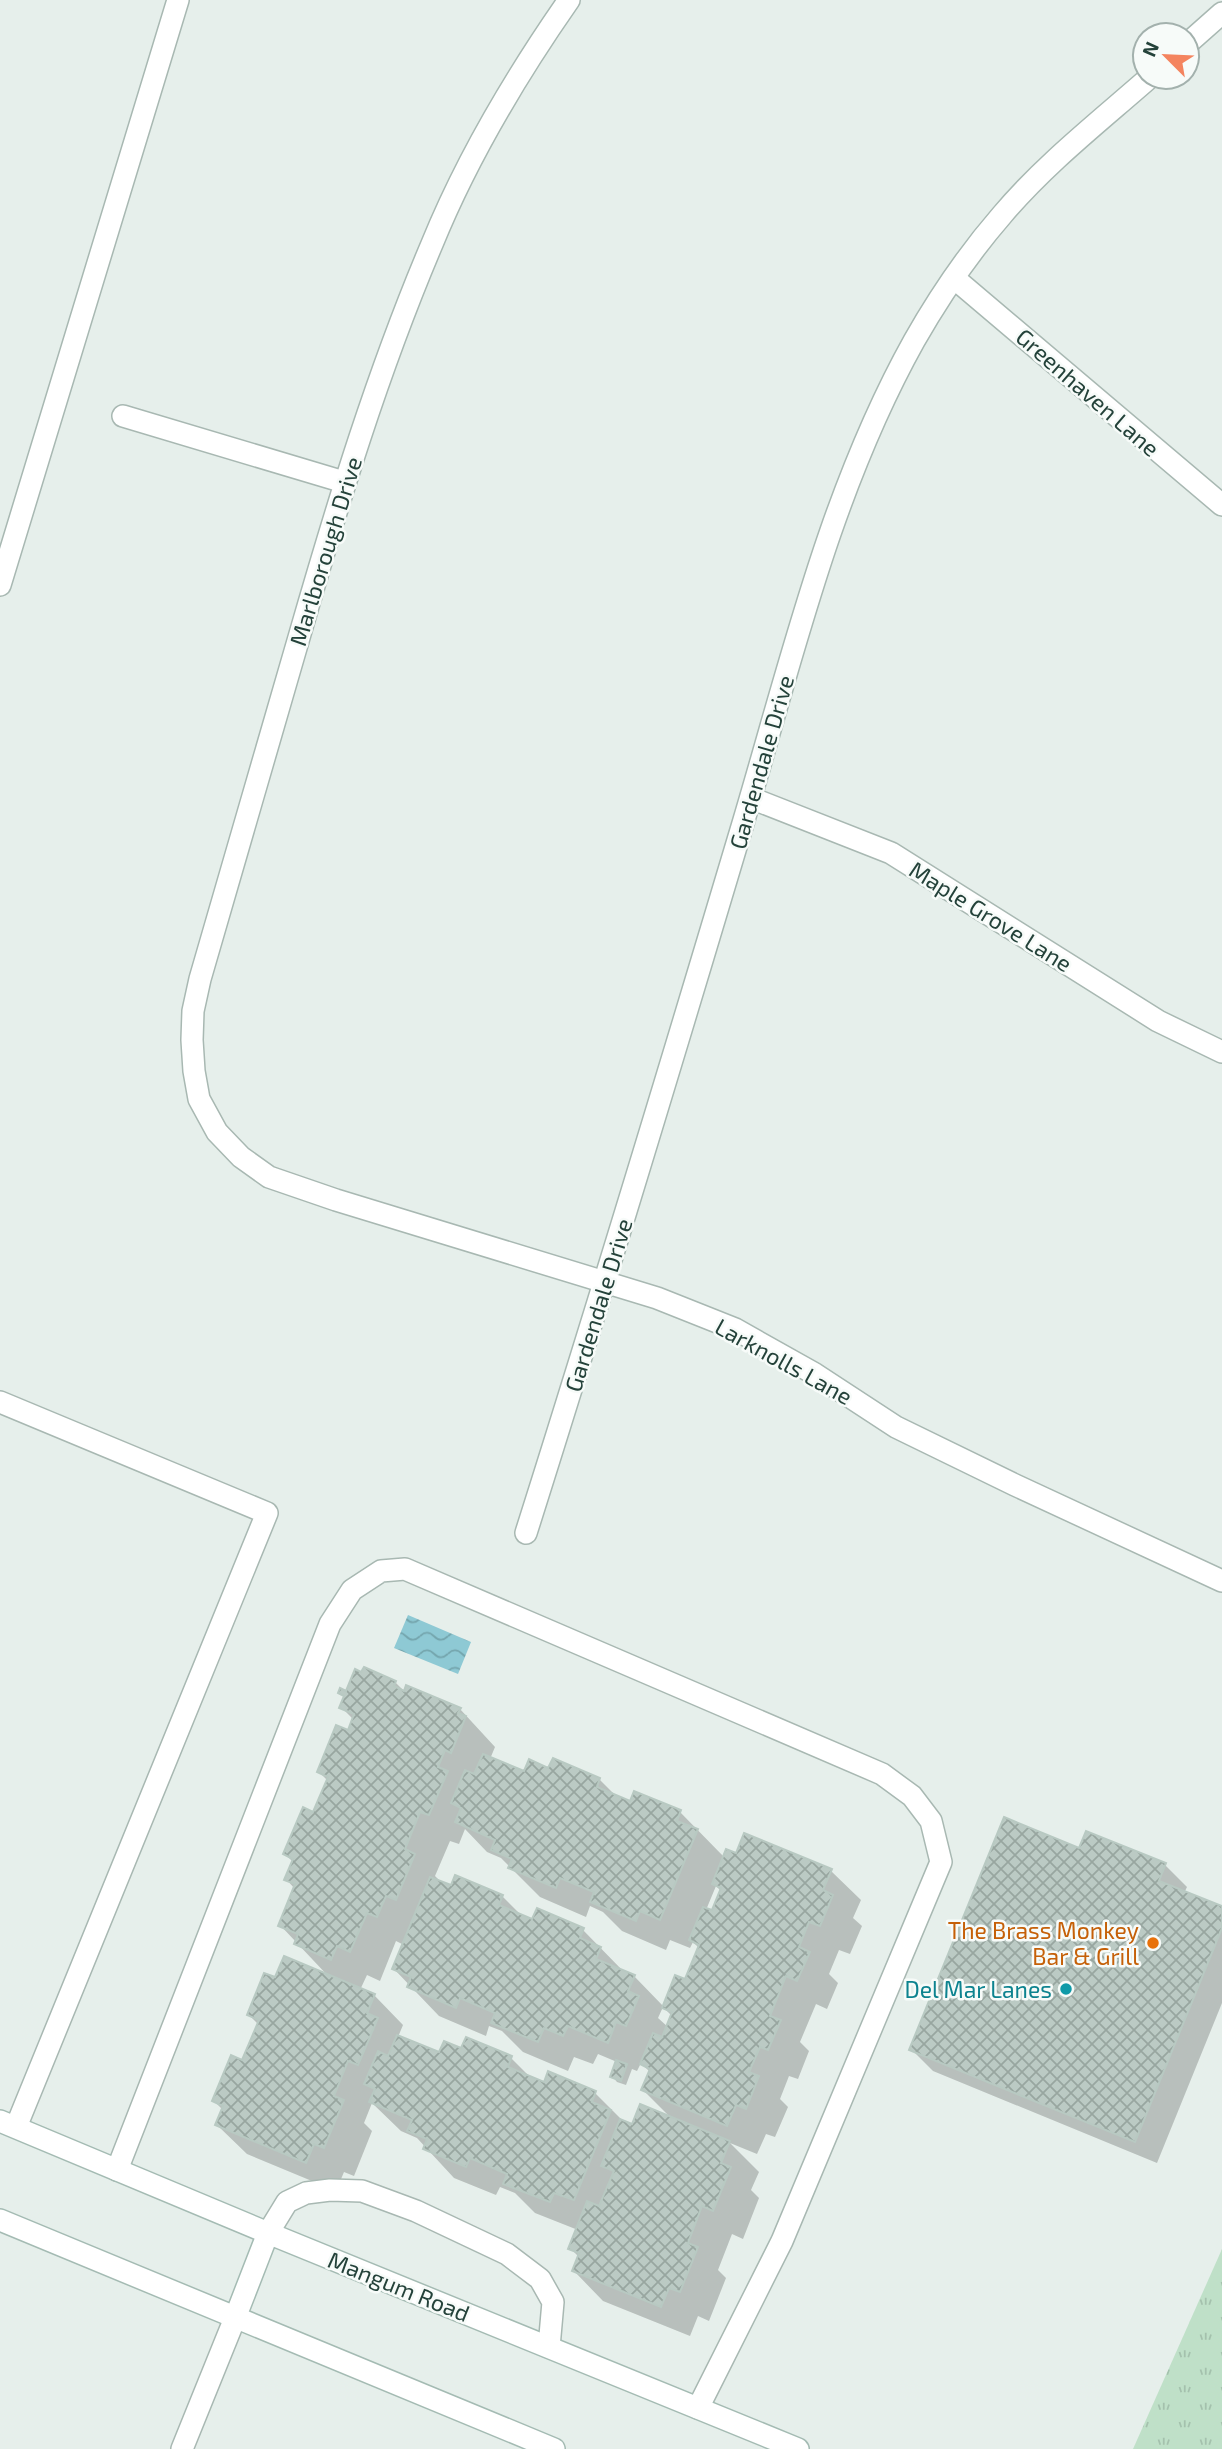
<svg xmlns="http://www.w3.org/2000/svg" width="1222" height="2449" viewBox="0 0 1222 2449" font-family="'Exo 2',sans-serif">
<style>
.grass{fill:url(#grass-tufts)}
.water{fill:url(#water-waves)}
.shadow{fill:#0003;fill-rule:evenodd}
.building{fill:url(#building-cross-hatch);stroke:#b8c9c2;stroke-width:2}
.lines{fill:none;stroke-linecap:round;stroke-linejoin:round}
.lane-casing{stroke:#a8b8b2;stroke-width:24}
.street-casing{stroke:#a8b8b2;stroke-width:24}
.secondary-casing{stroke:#a4bbb3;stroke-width:24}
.lane{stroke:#fff;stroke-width:21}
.street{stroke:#fff;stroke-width:21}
.secondary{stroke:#fff;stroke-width:21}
.food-dot{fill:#e8710a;stroke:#f7fbf9;stroke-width:2.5}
.culture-dot{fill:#0f9aa8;stroke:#f7fbf9;stroke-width:2.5}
.labels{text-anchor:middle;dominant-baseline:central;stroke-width:5;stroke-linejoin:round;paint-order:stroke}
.street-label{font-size:23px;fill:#24423a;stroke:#f7fbf9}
.food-label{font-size:23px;fill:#c56008;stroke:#f7fbf9;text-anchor:end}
.culture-label{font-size:23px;fill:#0d838f;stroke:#f7fbf9;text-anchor:end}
</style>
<defs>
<pattern id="grass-tufts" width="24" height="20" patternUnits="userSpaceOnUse" patternTransform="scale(1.75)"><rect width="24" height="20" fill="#bfe0c8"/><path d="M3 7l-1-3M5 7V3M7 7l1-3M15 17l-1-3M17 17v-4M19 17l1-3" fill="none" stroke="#a4c1ad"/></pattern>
<pattern id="water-waves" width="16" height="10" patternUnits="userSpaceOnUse" patternTransform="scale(1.75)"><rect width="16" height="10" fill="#8ec9d4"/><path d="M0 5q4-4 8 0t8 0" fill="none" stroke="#74a5ad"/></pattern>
<pattern id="building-cross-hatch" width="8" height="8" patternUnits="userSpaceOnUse" patternTransform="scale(1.75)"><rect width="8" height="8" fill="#bbcac4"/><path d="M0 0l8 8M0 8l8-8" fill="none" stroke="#98a6a0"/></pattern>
</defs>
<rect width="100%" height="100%" fill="#e6efeb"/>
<polygon class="grass" points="1222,2249 1222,2449 1133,2449"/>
<polygon class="water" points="408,1615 471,1642 458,1674 394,1648"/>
<g class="shadow">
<path d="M395,1682L405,1692L460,1709L495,1747L490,1759L524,1773L549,1770L599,1779L618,1798L631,1803L635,1793L680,1812L724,1857L737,1855L831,1871L861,1900L853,1918L862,1926L850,1954L839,1950L829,1974L838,1983L827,2009L816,2004L800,2042L809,2051L798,2079L789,2076L780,2099L788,2107L775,2137L766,2134L757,2154L730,2143L759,2172L751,2190L759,2198L743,2239L732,2234L718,2270L726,2278L709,2321L698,2316L690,2336L603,2301L574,2271L579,2257L570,2248L578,2230L535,2213L515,2193L500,2187L496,2195L454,2178L417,2138L401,2131L372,2103L364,2123L372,2131L354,2176L344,2172L336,2191L247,2154L217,2125L223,2110L214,2101L243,2062L259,2025L249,2015L276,1980L329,1977L280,1925L295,1889L286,1879L293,1862L285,1854L314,1814L328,1781L319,1772L349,1732L354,1720L341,1707L345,1698L340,1693ZM465,1829L487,1852L501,1858L540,1897L586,1917L590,1906L603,1912L622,1931L666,1950L670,1940L690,1948L693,1942L700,1949L686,1981L664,2007L634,1976L624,1972L583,1930L533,1921L522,1916L502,1896L443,1884L435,1876L450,1841L459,1844ZM716,1886L722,1892L713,1912L706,1910ZM396,1941L404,1945L394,1969L439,2016L486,2036L489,2026L502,2031L523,2052L568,2071L574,2057L593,2064L598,2054L617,2062L612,2076L617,2082L626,2085L632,2069L637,2071L641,2063L650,2072L643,2090L673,2120L633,2127L624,2122L595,2093L545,2084L532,2079L511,2058L462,2051L440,2054L398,2037L403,2025L374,1995L360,1990L367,1975L380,1981ZM663,2007L672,2016L668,2027L658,2018Z"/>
<polygon points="1080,1851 1165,1865 1187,1887 1184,1893 1222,1908 1222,2003 1157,2163 933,2071 911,2049"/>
</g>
<g class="building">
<polygon points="364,1667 396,1681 394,1686 404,1691 406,1685 461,1708 458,1713 466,1716 451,1753 445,1750 438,1767 448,1771 429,1815 420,1812 405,1849 415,1854 396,1900 386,1896 377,1917 367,1913 350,1952 337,1946 331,1960 294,1944 298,1934 278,1926 295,1884 284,1880 293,1859 283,1854 303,1807 313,1812 328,1777 317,1772 336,1725 348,1730 354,1714 339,1708 344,1696 338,1693 340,1688 346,1691 355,1669 361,1672"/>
<polygon points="483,1754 524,1771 529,1759 548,1768 553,1758 600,1778 597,1787 630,1801 634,1791 681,1810 677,1821 698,1829 660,1920 640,1911 636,1921 590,1902 594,1892 560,1878 556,1888 508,1868 512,1859 491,1850 495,1840 455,1822 461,1808 451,1803 465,1770 474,1774"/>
<polygon points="1004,1817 1079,1848 1086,1831 1166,1863 1159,1881 1222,1906 1222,1928 1135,2142 909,2050"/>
<polygon points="744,1833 832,1869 823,1890 833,1895 820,1926 809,1922 799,1947 810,1952 797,1981 786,1976 770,2016 781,2020 768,2050 760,2047 749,2072 759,2076 746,2109 736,2105 727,2126 641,2090 650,2069 640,2064 653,2033 662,2037 672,2012 662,2008 675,1975 685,1979 699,1945 689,1940 703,1907 712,1910 721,1888 712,1884 726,1849 736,1853"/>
<polygon points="455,1875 503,1895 499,1905 532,1919 537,1908 584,1928 580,1938 601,1947 596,1959 635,1975 628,1991 639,1996 626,2026 616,2022 608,2043 568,2026 563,2036 544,2028 538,2042 491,2023 495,2013 460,1998 456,2008 407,1987 411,1977 392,1969 430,1877 451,1885"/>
<polygon points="284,1956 375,1994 367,2013 378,2018 358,2065 348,2061 334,2096 344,2100 324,2148 314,2144 306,2163 215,2125 223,2106 212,2101 231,2055 242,2060 259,2020 247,2015 264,1973 275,1977"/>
<polygon points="397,2035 439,2052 444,2041 461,2048 466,2037 512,2056 508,2067 544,2082 548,2071 596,2091 592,2102 611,2110 574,2200 554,2193 550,2202 503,2184 507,2174 470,2158 466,2167 423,2149 427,2139 407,2131 412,2120 369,2102 375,2089 364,2084 378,2051 388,2056"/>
<polygon points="616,2060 627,2064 621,2081 610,2077"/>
<polygon points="640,2104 730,2141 721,2163 731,2167 713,2211 702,2206 688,2243 698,2247 680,2292 669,2288 661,2307 572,2271 579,2253 568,2249 587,2201 599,2206 614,2171 601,2166 620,2119 632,2124"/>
</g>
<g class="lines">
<defs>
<g id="lane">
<polyline points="0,585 178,0"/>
<polyline points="0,1402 267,1513 16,2127"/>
<polyline points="117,2170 330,1624 352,1590 381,1571 405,1569 882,1774 912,1796 931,1821 941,1862 782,2241 698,2408"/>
<polyline points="268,2233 287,2202 306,2193 330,2190 362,2191 416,2211 507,2254 540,2279 553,2302 549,2347"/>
<polyline points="182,2449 235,2318"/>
</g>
<g id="street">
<path d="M569,0C516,76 467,158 432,244C378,371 338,502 300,634C267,749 233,864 200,979L193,1011L192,1040L194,1071L199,1099L217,1132L241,1157L269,1177L336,1200L657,1298L735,1329L815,1374L896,1427L1015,1485L1222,1581"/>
<polyline points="1187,44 1222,13"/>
<polyline points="954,278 1222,505"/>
<polyline points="123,416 344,482"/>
<polyline points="751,798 891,853 1158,1021 1222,1052"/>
<path d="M526,1533C601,1296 673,1058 744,820C792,658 831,490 914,341C939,297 969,253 1002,215C1045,164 1100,121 1150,77"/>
</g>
<g id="secondary">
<polyline points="0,2121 268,2233 798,2449"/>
<polyline points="0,2220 554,2449"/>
<polyline points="235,2318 268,2233"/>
</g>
</defs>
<use href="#lane" class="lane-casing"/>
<use href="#street" class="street-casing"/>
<use href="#secondary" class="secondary-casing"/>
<use href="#lane" class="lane"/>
<use href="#street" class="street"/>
<use href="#secondary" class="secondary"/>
</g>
<circle class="food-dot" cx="1153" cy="1943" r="7"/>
<circle class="culture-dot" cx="1066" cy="1989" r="7"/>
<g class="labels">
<g class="street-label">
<text transform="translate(1088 392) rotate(41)">Greenhaven Lane</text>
<text transform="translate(325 551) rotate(-73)">Marlborough Drive</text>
<text transform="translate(761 762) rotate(-74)">Gardendale Drive</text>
<text transform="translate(991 916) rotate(32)">Maple Grove Lane</text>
<text transform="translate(598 1305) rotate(-73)">Gardendale Drive</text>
<text transform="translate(784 1361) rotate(29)">Larknolls Lane</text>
<text transform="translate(399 2286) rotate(22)">Mangum Road</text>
</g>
<g class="food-label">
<text x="1139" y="1930">The Brass Monkey<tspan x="1139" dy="26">Bar &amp; Grill</tspan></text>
</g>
<g class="culture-label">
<text x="1052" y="1989">Del Mar Lanes</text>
</g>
</g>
<g transform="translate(1166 56) rotate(294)"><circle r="33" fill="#f7fbf9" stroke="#a3b1ad" stroke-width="2"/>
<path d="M0-5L12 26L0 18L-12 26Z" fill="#f4845f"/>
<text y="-10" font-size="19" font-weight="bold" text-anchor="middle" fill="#24423a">N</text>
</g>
</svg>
